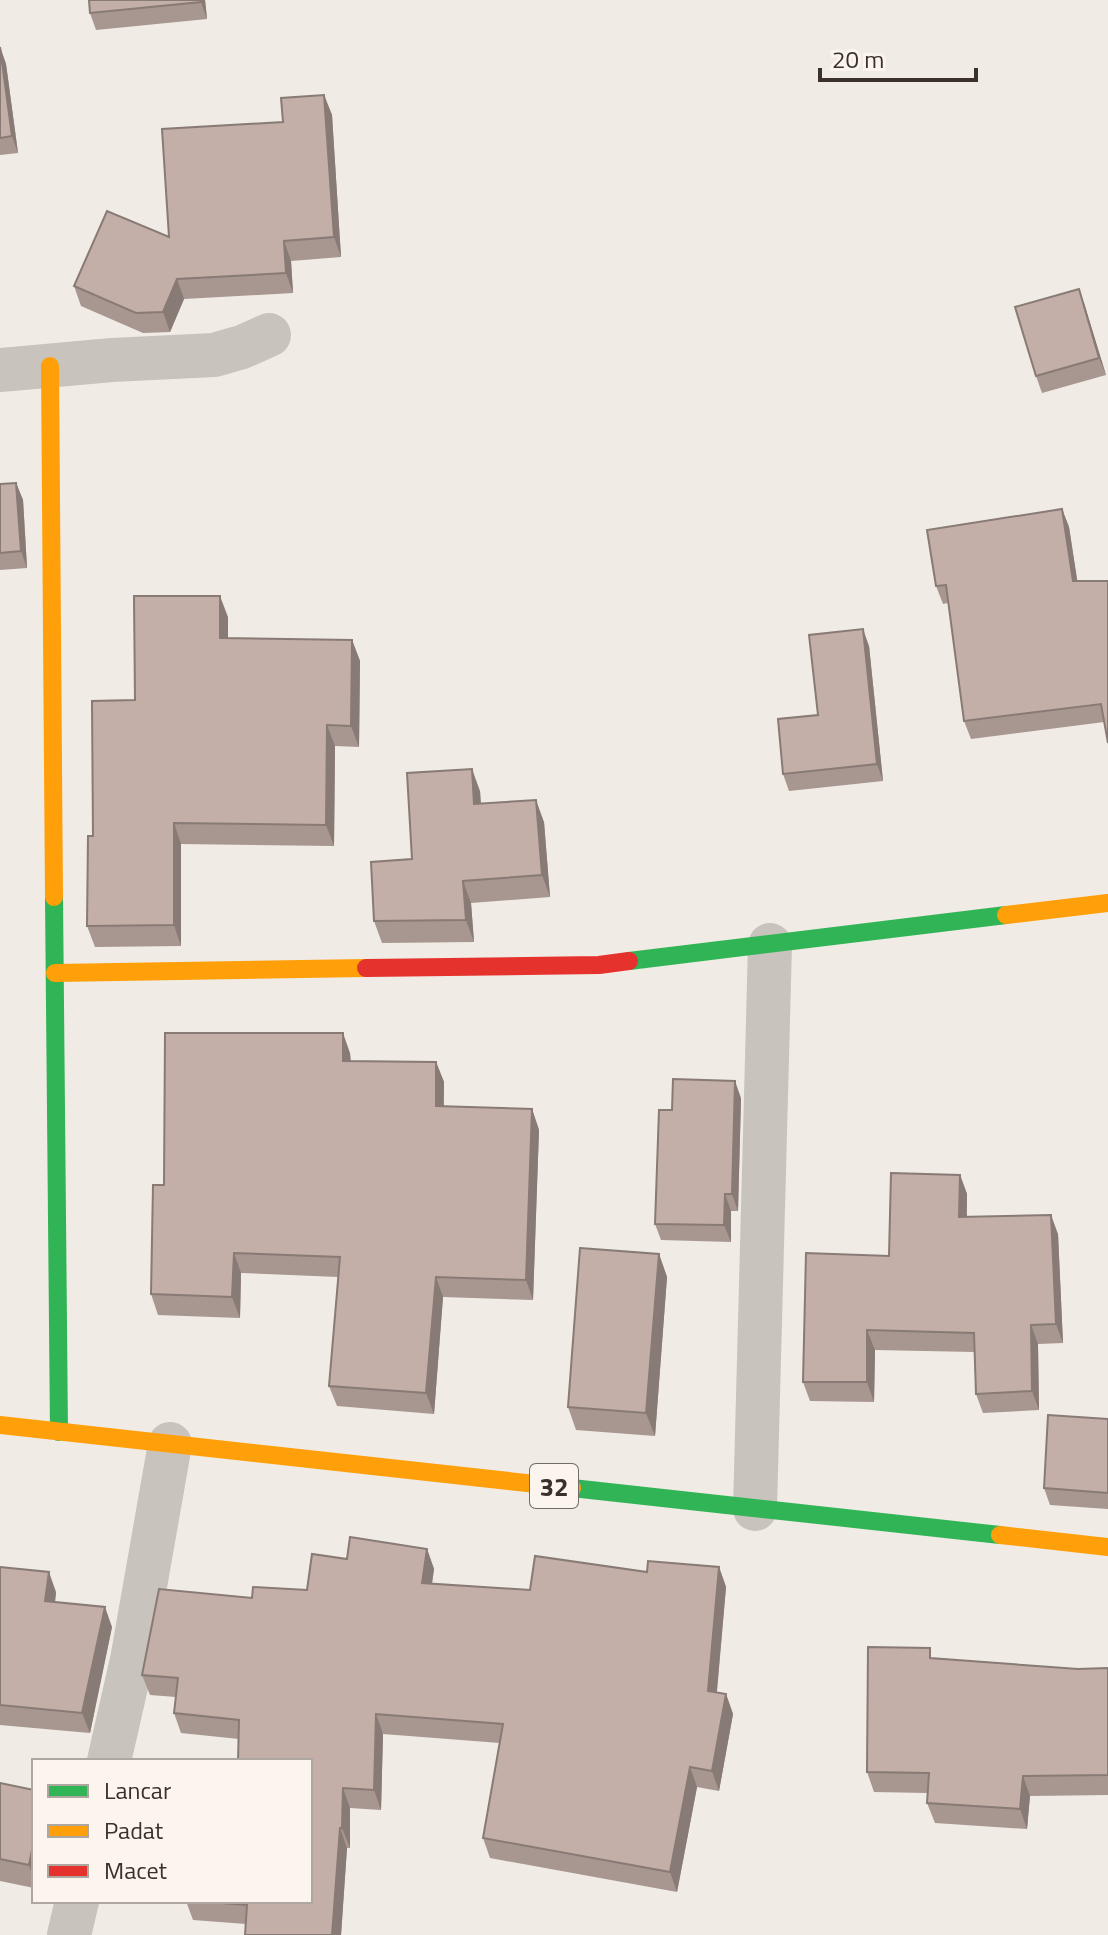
<svg xmlns="http://www.w3.org/2000/svg" width="1108" height="1935" viewBox="0 0 1108 1935" font-family="'Titillium Web',sans-serif">
<style>
.lines{fill:none;stroke-linecap:round;stroke-linejoin:round}
.street{stroke:#c9c3be;stroke-width:44}
.fast{stroke:#30b455;stroke-width:18}
.slow{stroke:#ff9f0a;stroke-width:18}
.jam{stroke:#e5322d;stroke-width:18}
.wall{fill:#a89690}
.shaded-wall{fill:#887a75}
.building{fill:#c3afa7;stroke:#887a75;stroke-width:2}
.labels{text-anchor:middle;dominant-baseline:central;stroke-width:6;stroke-linejoin:round;paint-order:stroke}
.shield{fill:#fbf5ee;stroke:#756b66;stroke-width:2}
.shield-label{font-size:26px;font-weight:bold;fill:#3b302b}
</style>
<rect width="100%" height="100%" fill="#f0ebe5"/>
<g class="lines">
<g class="street">
<polyline points="0,370 112,360 214,355 242,347 269,335"/>
<polyline points="755,1509 770,945"/>
<polyline points="109,1761 132,1660 170,1444"/>
<polyline points="69,1935 77,1901"/>
</g>
<g class="fast">
<polyline points="54,897 59,1432"/>
<polyline points="629,961 1006,915"/>
<polyline points="572,1488 1000,1535"/>
</g>
<g class="slow">
<polyline points="50,366 54,897"/>
<polyline points="1006,915 1108,903"/>
<polyline points="55,973 366,968"/>
<polyline points="0,1425 572,1488"/>
<polyline points="1000,1535 1108,1547"/>
</g>
<polyline class="jam" points="366,968 599,965 629,961"/>
</g>
<g class="wall">
<polygon points="89,0 205,0 207,19 96,30 90,13"/>
<polygon points="0,47 6,64 18,153 0,155"/>
<polygon points="324,95 332,115 341,257 291,261 293,293 184,299 170,332 143,333 81,306 74,286 169,237 283,122"/>
<polygon points="1079,289 1106,375 1042,393 1036,376"/>
<polygon points="16,483 23,500 27,568 0,570 0,484"/>
<polygon points="1062,509 1069,527 1077,581 1104,722 971,739 964,721 948,603 943,604 936,586"/>
<polygon points="228,617 228,638 352,640 360,661 359,747 335,746 334,846 181,844 181,946 95,947 87,926 93,836 135,700"/>
<polygon points="869,646 883,781 789,791 783,774 818,715"/>
<polygon points="480,791 481,804 544,822 550,897 471,903 474,942 382,943 374,921 412,859"/>
<polygon points="350,1053 351,1061 436,1062 444,1082 444,1106 532,1109 539,1130 533,1300 443,1297 434,1414 337,1406 329,1386 338,1277 241,1273 240,1318 158,1315 151,1294 164,1185"/>
<polygon points="741,1098 738,1211 731,1211 731,1242 661,1240 655,1224 672,1110"/>
<polygon points="960,1175 967,1194 967,1217 1058,1234 1063,1343 1038,1344 1039,1410 983,1413 976,1394 974,1352 875,1350 874,1402 810,1401 803,1382 889,1256"/>
<polygon points="659,1254 667,1277 655,1436 576,1430 568,1407"/>
<polygon points="1108,1419 1108,1509 1050,1505 1044,1488"/>
<polygon points="350,1537 427,1549 434,1569 432,1584 530,1590 535,1556 647,1572 648,1561 719,1567 726,1587 717,1692 726,1694 733,1714 719,1791 697,1787 677,1892 490,1858 483,1838 500,1743 383,1734 381,1810 350,1808 350,1848 347,1848 341,1935 245,1935 246,1924 193,1920 186,1901 310,1901 310,1761 238,1761 239,1739 181,1733 174,1713 176,1697 150,1695 142,1675 159,1589 252,1598 253,1587 307,1590 312,1554 347,1559"/>
<polygon points="0,1567 56,1592 55,1602 112,1627 90,1733 0,1725"/>
<polygon points="934,1659 1078,1669 1108,1668 1108,1795 1030,1796 1027,1829 935,1823 927,1803 928,1793 874,1792 867,1772"/>
<polygon points="0,1783 34,1790 34,1888 0,1881"/>
</g>
<g class="shaded-wall">
<polygon points="201,0 205,0 207,19 201,2"/>
<polygon points="0,47 6,64 18,153 12,136"/>
<polygon points="324,95 332,115 341,257 334,237"/>
<polygon points="284,241 291,261 293,293 286,273"/>
<polygon points="177,279 184,299 170,332 163,312"/>
<polygon points="1079,289 1085,306 1106,375 1099,358"/>
<polygon points="16,483 23,500 27,568 21,551"/>
<polygon points="1062,509 1069,527 1080,598 1073,581"/>
<polygon points="220,596 228,617 228,659 220,638"/>
<polygon points="863,629 869,646 883,781 877,764"/>
<polygon points="352,640 360,661 359,747 351,726"/>
<polygon points="327,725 335,746 334,846 326,825"/>
<polygon points="472,769 480,791 482,826 474,804"/>
<polygon points="536,800 544,822 550,897 542,875"/>
<polygon points="174,823 181,844 181,946 174,925"/>
<polygon points="463,881 471,903 474,942 466,920"/>
<polygon points="343,1033 350,1053 351,1082 343,1061"/>
<polygon points="436,1062 444,1082 443,1127 436,1106"/>
<polygon points="735,1081 741,1098 738,1211 732,1194"/>
<polygon points="532,1109 539,1130 533,1300 526,1280"/>
<polygon points="960,1175 967,1194 966,1237 959,1217"/>
<polygon points="725,1194 731,1211 731,1242 724,1225"/>
<polygon points="1051,1215 1058,1234 1063,1343 1056,1324"/>
<polygon points="234,1253 241,1273 240,1318 232,1297"/>
<polygon points="659,1254 667,1277 655,1436 646,1413"/>
<polygon points="436,1277 443,1297 434,1414 426,1393"/>
<polygon points="1031,1325 1038,1344 1039,1410 1032,1391"/>
<polygon points="867,1330 875,1350 874,1402 867,1382"/>
<polygon points="427,1549 434,1569 429,1603 422,1583"/>
<polygon points="719,1567 726,1587 715,1711 708,1691"/>
<polygon points="49,1572 56,1592 53,1621 45,1601"/>
<polygon points="105,1607 112,1627 90,1733 82,1713"/>
<polygon points="726,1694 733,1714 719,1791 712,1771"/>
<polygon points="376,1714 383,1734 381,1810 374,1790"/>
<polygon points="690,1767 697,1787 677,1892 670,1872"/>
<polygon points="1023,1776 1030,1796 1027,1829 1020,1809"/>
<polygon points="343,1788 350,1808 350,1848 342,1828"/>
<polygon points="340,1828 347,1848 341,1935 332,1935"/>
<polygon points="34,1840 34,1880 29,1865"/>
</g>
<g class="building">
<polygon points="89,0 201,0 201,2 90,13"/>
<polygon points="0,47 12,136 0,138"/>
<polygon points="324,95 334,237 284,241 286,273 177,279 163,312 136,313 74,286 107,211 169,237 162,129 283,122 281,98"/>
<polygon points="1079,289 1099,358 1036,376 1015,307"/>
<polygon points="16,483 21,551 0,553 0,484"/>
<polygon points="1062,509 1073,581 1108,581 1108,743 1101,704 964,721 946,585 936,586 927,530"/>
<polygon points="134,596 220,596 220,638 352,640 351,726 327,725 326,825 174,823 174,925 87,926 88,836 93,836 92,701 135,700"/>
<polygon points="863,629 877,764 783,774 778,719 818,715 809,635"/>
<polygon points="472,769 474,804 536,800 542,875 463,881 466,920 374,921 371,862 412,859 407,773"/>
<polygon points="165,1033 343,1033 343,1061 436,1062 436,1106 532,1109 526,1280 436,1277 426,1393 329,1386 340,1257 234,1253 232,1297 151,1294 153,1185 164,1185"/>
<polygon points="673,1079 735,1081 732,1194 725,1194 724,1225 655,1224 659,1110 672,1110"/>
<polygon points="891,1173 960,1175 959,1217 1051,1215 1056,1324 1031,1325 1032,1391 976,1394 974,1333 867,1330 867,1382 803,1382 806,1253 889,1256"/>
<polygon points="580,1248 659,1254 646,1413 568,1407"/>
<polygon points="1048,1415 1108,1419 1108,1493 1044,1488"/>
<polygon points="350,1537 427,1549 422,1583 530,1590 535,1556 647,1572 648,1561 719,1567 708,1691 726,1694 712,1771 690,1767 670,1872 483,1838 503,1724 376,1714 374,1790 343,1788 342,1828 340,1828 332,1935 245,1935 247,1905 196,1901 310,1901 310,1761 238,1761 239,1720 174,1713 178,1678 142,1675 159,1589 252,1598 253,1587 307,1590 312,1554 347,1559"/>
<polygon points="0,1567 49,1572 45,1601 105,1607 82,1713 0,1705"/>
<polygon points="868,1647 930,1648 930,1658 1078,1669 1108,1668 1108,1775 1023,1776 1020,1809 927,1803 929,1773 867,1772"/>
<polygon points="0,1783 34,1790 34,1840 29,1865 0,1859"/>
</g>
<g class="labels">
<rect class="shield" x="530" y="1464" width="48" height="44" rx="6"/>
<g class="shield-label">
<text x="554" y="1486">32</text>
</g>
</g>
<rect x="32" y="1759" width="280" height="144" fill="#fbf5ee" stroke="#aea6a0" stroke-width="2"/>
<rect x="48" y="1785" width="40" height="12" fill="#30b455" stroke="#aea6a0" stroke-width="2"/>
<text x="104" y="1799" font-size="24" fill="#3b302b">Lancar</text>
<rect x="48" y="1825" width="40" height="12" fill="#ff9f0a" stroke="#aea6a0" stroke-width="2"/>
<text x="104" y="1839" font-size="24" fill="#3b302b">Padat</text>
<rect x="48" y="1865" width="40" height="12" fill="#e5322d" stroke="#aea6a0" stroke-width="2"/>
<text x="104" y="1879" font-size="24" fill="#3b302b">Macet</text>
<path d="M820 68v12h156v-12" fill="none" stroke="#3b302b" stroke-width="4"/>
<text x="832" y="68" font-size="24" fill="#3b302b" stroke="#fbf5ee" stroke-width="6" paint-order="stroke">20 m</text>
</svg>
